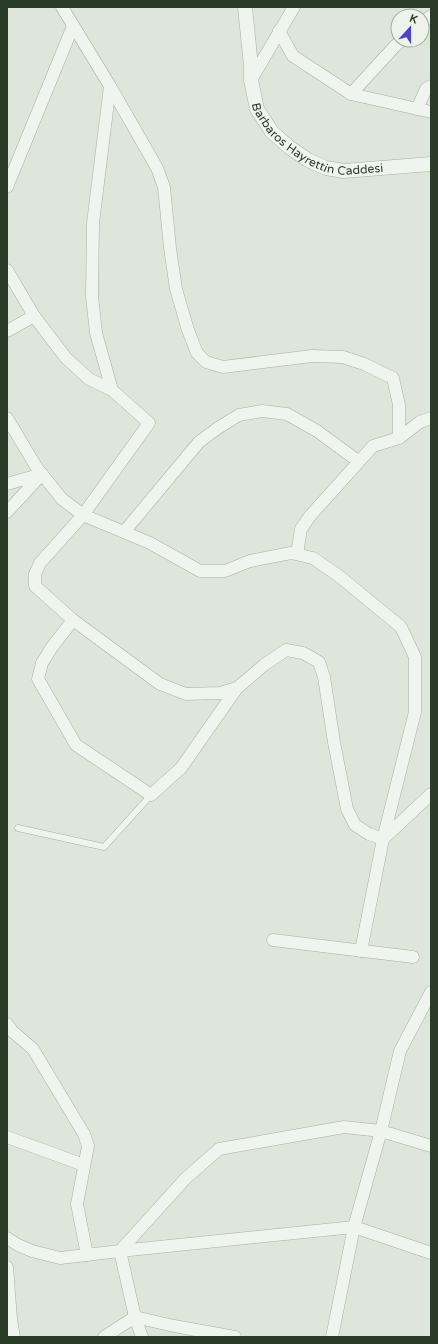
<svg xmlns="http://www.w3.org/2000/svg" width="438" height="1344" viewBox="0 0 438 1344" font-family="'Varela Round',sans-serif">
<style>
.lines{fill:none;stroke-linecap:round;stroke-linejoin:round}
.service-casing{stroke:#a4afa2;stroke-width:7}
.minor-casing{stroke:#a4afa2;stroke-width:13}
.tertiary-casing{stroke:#a4afa2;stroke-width:15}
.service{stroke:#eff4ef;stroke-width:6}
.minor{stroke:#eff4ef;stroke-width:12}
.tertiary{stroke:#eff4ef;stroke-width:14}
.labels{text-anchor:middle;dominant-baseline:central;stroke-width:3.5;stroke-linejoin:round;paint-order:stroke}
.street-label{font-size:12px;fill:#2a3b27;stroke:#edf3eb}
</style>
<rect width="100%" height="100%" fill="#dee6dc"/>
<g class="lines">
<defs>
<polyline id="service" points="18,828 104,847 151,795"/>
<g id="minor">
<polyline points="62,7 110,86 157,168 164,187 170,248 176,289 188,330 197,353 206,362 223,367 312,356 343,357 364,364 393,378 399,405 399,438"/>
<polyline points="422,23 431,16"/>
<polyline points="279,31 293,56 351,94 431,112"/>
<polyline points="251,80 294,7"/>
<polyline points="110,86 93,223 92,296 96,333 112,390"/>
<polyline points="351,94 395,46 402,40"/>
<polyline points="417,109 426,89 431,86"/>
<polyline points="7,187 73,26"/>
<polyline points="7,270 34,316 66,358 89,379 112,390 149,423 83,515 40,563 35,574 35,586 73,620 160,684 186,694 220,693 237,688 264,665 286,650 303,653 319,662 324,677 334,742 347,809 355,825 369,834 383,839 431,794"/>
<polyline points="7,331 34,316"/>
<polyline points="7,418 37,468 62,499 83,515 150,543 200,571 225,571 250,561 291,553 313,558 339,576 401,627 415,657 415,712 383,839 361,951"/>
<polyline points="7,484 42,474 7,512"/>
<polyline points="124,532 199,442 218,428 239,415 262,411 287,414 317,431 358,461"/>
<polyline points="297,554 301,529 310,516 373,446 399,438 420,422 431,418"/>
<polyline points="73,620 52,647 42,663 38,679 76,745 151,795 181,768 237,688"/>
<polyline points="273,940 413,957"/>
<polyline points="7,1024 12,1031 33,1049 84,1134 88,1146 77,1204 87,1255"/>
<polyline points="7,1137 84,1165"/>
<polyline points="7,1238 18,1245 32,1251 60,1258 120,1251 354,1227 431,1253"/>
<polyline points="7,1267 11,1319 14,1337"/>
<polyline points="104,1337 135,1317 174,1326 235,1337"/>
<polyline points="142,1337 135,1317 120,1251 185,1179 219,1149 344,1127 381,1131 431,1146"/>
<polyline points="332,1337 354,1227 381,1131 400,1051 431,992"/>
</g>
<g id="tertiary">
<path id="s1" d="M245,7L251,66V80L257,109L272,132L289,147L308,160L326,168L344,171L431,164"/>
</g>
</defs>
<use href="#service" class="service-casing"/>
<use href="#minor" class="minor-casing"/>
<use href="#tertiary" class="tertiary-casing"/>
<use href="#service" class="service"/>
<use href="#minor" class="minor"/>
<use href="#tertiary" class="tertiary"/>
</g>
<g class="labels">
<g class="street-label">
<text stroke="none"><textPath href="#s1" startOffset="175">Barbaros Hayrettin Caddesi</textPath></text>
</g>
</g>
<rect width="438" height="1344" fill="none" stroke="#2a3b27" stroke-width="16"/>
<g transform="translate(410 28) rotate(21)"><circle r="19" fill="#edf3eb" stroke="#9fa99d"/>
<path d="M0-3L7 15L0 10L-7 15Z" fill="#4b45c7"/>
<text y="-6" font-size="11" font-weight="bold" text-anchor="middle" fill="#2a3b27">K</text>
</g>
</svg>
